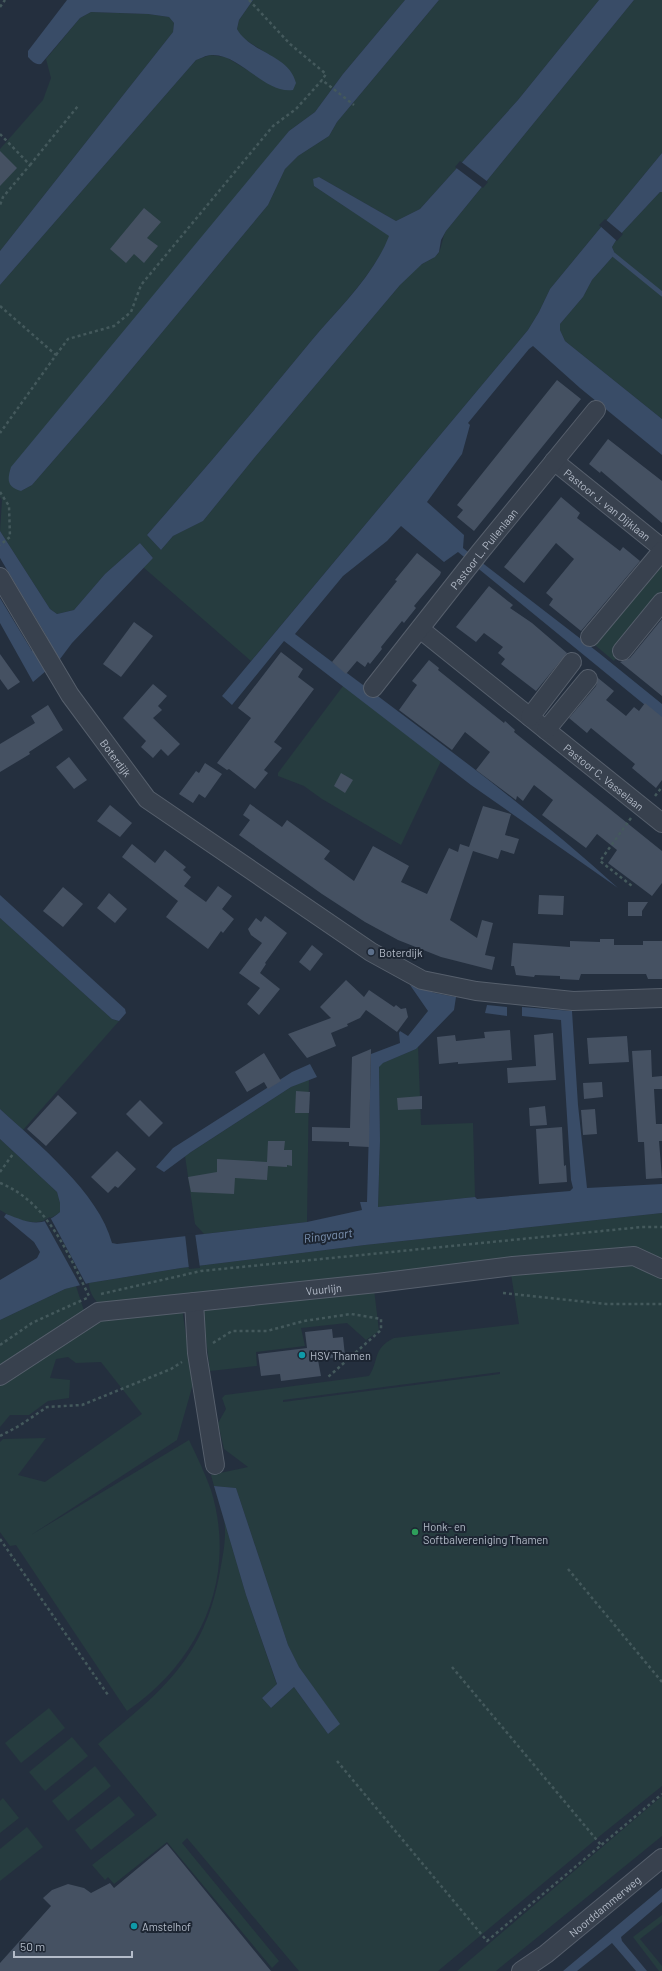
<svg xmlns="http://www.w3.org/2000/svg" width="662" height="1971" viewBox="0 0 662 1971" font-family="Barlow,sans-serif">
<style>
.green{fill:#263c3f;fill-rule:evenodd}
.water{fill:#394c67}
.pier{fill:#242f3e}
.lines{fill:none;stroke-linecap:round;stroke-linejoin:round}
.stream{stroke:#394c67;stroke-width:4.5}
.building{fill:#455162}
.minor-casing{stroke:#565f6c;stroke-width:20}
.path{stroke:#44595c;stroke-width:2.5;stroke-dasharray:3 3;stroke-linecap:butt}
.minor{stroke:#38414e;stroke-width:18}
.service-dot{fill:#5c6f8a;stroke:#1d2633;stroke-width:1.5}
.culture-dot{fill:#0f9aa8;stroke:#1d2633;stroke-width:1.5}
.leisure-dot{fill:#2e9e5b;stroke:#1d2633;stroke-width:1.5}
.labels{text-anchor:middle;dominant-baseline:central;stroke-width:4;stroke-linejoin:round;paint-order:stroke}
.street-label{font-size:11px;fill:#b4bcc9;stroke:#1d2633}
.poi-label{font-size:11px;fill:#b4bcc9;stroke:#1d2633;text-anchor:start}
.water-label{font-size:12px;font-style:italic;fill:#7c92b1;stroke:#1d2633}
</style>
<rect width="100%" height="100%" fill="#242f3e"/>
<g class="green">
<path d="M253,0H405L343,74L315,112L289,131L21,491L32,485L105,401L268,205L285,169L298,156L329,136L337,122L439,0H599L518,100L420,209L396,221L319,177L314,186L390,236C373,275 339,308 312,340C258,406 203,471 147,535L161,550L173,536L203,521L255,457L400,285C406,278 413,270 421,265C426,261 435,259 439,252C442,247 442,238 446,231L634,0H662V153L550,289L539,312L528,330L251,661L143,567L153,558L140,543L105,574L74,610L57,614L50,609L0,531L2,500L0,497V285L196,60L210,55L226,57L275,87L282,63L241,37L237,29L239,20Z"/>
<polygon points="91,12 148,14 169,17 174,23 173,32 0,251 0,149 43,100 51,78 46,59 80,18"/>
<polygon points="660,192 662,192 662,419 565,341 560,330 560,324 583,297 592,280 615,254 612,247 618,237"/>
<polygon points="662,554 662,595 614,661 590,641"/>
<polygon points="343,686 441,761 401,845 322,799 304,786 278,776 278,773"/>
<polygon points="0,918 112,1019 119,1021 23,1130 0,1109"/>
<polygon points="418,1046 421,1125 473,1123 475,1197 378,1207 380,1141 379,1067 380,1064 416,1049"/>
<polygon points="309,1079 307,1222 204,1234 195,1224 185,1156 291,1087"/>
<path d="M0,1139L57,1192L60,1203V1212C40,1228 20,1223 0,1210Z"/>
<path d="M662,1213V1262L101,1307C95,1300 89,1293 89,1283L181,1268L365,1245Z"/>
<path d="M632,1263L662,1275V1786L601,1835L438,1971H299L187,1838L182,1843L279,1961L272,1968L167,1842L114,1884L108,1877L105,1880L92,1865L157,1815L98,1744C162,1691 205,1658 220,1571C223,1554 227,1537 224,1520L246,1595L277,1685L262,1698L271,1708L294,1687L328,1734L339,1724L299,1667L288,1645L236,1488L214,1486L211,1475L248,1467L224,1449L218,1423L226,1409L222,1398L225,1395L369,1376C380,1359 372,1349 394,1338L519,1324L511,1274ZM500,1372V1374L283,1402V1400Z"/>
<polygon points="76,1286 85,1314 0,1371 0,1320 65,1289"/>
<polygon points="374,1289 379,1331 366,1340 347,1323 301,1328 305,1346 256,1352 257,1366 210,1371 202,1308"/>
<path d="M182,1308L193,1384L177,1440L31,1535L189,1440C197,1457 205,1473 211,1490C238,1578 200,1661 127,1711L16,1545L10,1546L0,1532V1442L3,1439L46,1438L18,1475L45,1482L142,1414L101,1362L76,1363L68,1357L56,1359L50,1378L70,1380L69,1398L48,1401L29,1415H10L0,1427V1383L101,1318Z"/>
<polygon points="49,1708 65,1728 21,1763 5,1743"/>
<polygon points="72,1737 88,1756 45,1791 29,1772"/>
<polygon points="95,1766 111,1786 68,1821 52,1801"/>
<polygon points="119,1796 135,1815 91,1850 75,1830"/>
<polygon points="662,1796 662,1836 496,1971 457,1971"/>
<polygon points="3,1798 19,1818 0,1833 0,1801"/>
<polygon points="27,1827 43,1847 0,1881 0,1849"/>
<polygon points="662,1915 662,1922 640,1939 662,1966 662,1971 659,1971 633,1937"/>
</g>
<g class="water">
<path d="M67,0H253L239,20L237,29C250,53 289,54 296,83L293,90C264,94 240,53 211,55C206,55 200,59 196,60L0,285V251L173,32L174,23L169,17L148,14L91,12L80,18L41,64C35,65 32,61 28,57V51Z"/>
<path d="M405,0H439L337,122L329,136L298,156L285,169L268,205L105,401L32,485L21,491C7,487 7,480 11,467L289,131L315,112L343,74Z"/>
<path d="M599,0H634L446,231L441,240L439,252L435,257L422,264L400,285L255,457L203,521L173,536L161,550L147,535C203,471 258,406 312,340C339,308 374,275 389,236L314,186L313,179L319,177L396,221L420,209L518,100Z"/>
<path d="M662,153V192H660L618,237L612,247L615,254L592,280L583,297L560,324V330L565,341L662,419V455L580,388L533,346L529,349L468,423L470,425L462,454L427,502L464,535L463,548L599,653L662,704V719L458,552L444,562L401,526L387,541L343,576L295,634C403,716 518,797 618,888L471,785L284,641L232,705L222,696L528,330L539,312L550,289Z"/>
<polygon points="0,531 50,609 57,614 74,610 105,574 140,543 153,558 72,643 60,659 33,682 0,623 0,598 32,651 47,637 0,558"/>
<polygon points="0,895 125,1009 126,1013 119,1021 112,1019 0,918"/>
<path d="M410,985L435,993L456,997L454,1010L416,1049L383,1063L379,1067L380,1141L378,1207L475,1197L477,1199L570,1191L573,1188L571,1180L561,1020L522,1016V1007L572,1011L578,1105L587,1188L662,1184V1213L365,1245L181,1268L89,1283L65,1289L0,1320V1280L37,1258L40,1252L34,1242L4,1217L6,1214C28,1222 40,1229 60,1212V1203L57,1192L0,1139V1109C38,1144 99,1193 112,1243L117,1244L307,1222L362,1210L360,1202H367L371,1054L400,1043L399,1033L400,1031L408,1036L428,1011Z"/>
<polygon points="487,1005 507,1007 507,1016 485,1013"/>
<polygon points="310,1064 317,1077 291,1087 191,1152 164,1172 156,1167 173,1148 292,1072"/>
<polygon points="214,1486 236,1488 288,1645 299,1667 340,1724 328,1734 294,1687 271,1708 262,1698 277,1684 246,1595"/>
<polygon points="662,1888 662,1902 621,1937 622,1941 647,1971 636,1971 612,1943 577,1971 563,1971"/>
</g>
<g class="pier">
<polygon points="460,161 488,182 483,188 455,167"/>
<polygon points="605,219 623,234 617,241 599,225"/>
<polygon points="50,1217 87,1286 81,1287 44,1220"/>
<polygon points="195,1233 200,1268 189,1269 185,1234"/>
</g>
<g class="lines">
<polyline class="stream" points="614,255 662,294"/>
</g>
<g class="building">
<polygon points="0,151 17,168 0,186"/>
<polygon points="144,208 161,222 147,238 158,246 144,263 134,254 126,263 110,249"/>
<polygon points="557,380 581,399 474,531 457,517 463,510 457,505"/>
<polygon points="608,439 662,481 662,523 601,471 600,473 589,464"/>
<polygon points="561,497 580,513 577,518 620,551 623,547 640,561 581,631 549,605 553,599 546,593 574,559 556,543 524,583 504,567"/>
<polygon points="417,553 441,572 440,575 414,606 416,608 404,623 402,621 381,647 382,649 370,664 368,662 365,667 357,661 346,674 332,662 397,581 395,580"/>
<polygon points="489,586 513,605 510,608 532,623 567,653 536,691 501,664 505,659 498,653 503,647 484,633 476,642 456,627"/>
<polygon points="662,619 662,696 620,662 630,658"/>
<polygon points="134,622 153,636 121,677 103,664"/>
<polygon points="281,652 303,669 298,677 314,689 274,742 282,748 264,770 268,773 255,789 229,769 227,770 217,763 251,718 238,708"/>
<polygon points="0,654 20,682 8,690 0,679"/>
<polygon points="429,660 439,668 438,670 504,723 505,721 515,730 514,732 662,851 662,883 652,896 608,863 617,850 597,834 586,848 542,815 553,800 534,785 523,801 517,796 516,800 476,770 490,752 465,732 452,750 399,710 417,685 412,681"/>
<polygon points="598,678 614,691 606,700 626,716 634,707 639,711 645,703 662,717 662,780 656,788 632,768 635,764 591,728 587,733 569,718 596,686"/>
<polygon points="153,684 167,696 158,706 162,710 153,718 180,744 168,756 161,749 153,758 141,747 146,741 123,718"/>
<polygon points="48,705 63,730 29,752 30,754 0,772 0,744 35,723 31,716"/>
<polygon points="69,757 87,780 74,789 56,767"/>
<polygon points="205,763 222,774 205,798 199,794 193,803 179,794 196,771 199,773"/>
<polygon points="341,773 353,780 345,793 334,786"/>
<polygon points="250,804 282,827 287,820 330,851 324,859 354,881 373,846 409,866 401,882 427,894 449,848 458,852 460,844 469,847 483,806 511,814 505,835 519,839 514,854 501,850 498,859 473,851 450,920 477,938 482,920 493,923 485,955 495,957 492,970 441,957 398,940 365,922 322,894 239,835 250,820 243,815"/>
<polygon points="110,805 132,823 120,837 97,821"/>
<polygon points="132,844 155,863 165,850 186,867 183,870 191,877 184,886 206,902 218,886 232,896 222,909 234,919 223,933 221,931 208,949 166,917 178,901 122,857"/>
<polygon points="63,887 83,904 63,927 43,911"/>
<polygon points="109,893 127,909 115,923 97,908"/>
<polygon points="539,895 564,896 563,915 538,914"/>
<polygon points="628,902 648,902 642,911 642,916 628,916"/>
<polygon points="265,916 287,933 265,963 266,964 260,973 280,989 259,1015 247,1004 260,988 239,973 262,943 251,935 248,929 256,918 261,922"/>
<polygon points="600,939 614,939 614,945 643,945 643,941 662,941 662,979 648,979 646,974 581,974 579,980 560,979 560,976 535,975 534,977 516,975 514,966 511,966 513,943 570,947 570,941 600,942"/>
<polygon points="312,945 323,954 310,971 299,962"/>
<polygon points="346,980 364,997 369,990 394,1007 396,1005 401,1009 406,1008 408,1017 397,1032 366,1010 360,1018 347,1024 348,1026 331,1033 336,1046 307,1058 288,1034 331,1018 320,1007"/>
<polygon points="510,1030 512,1060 458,1064 458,1062 439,1064 437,1037 455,1035 456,1041 485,1038 484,1032"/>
<polygon points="553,1033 556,1080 508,1083 507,1068 536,1066 534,1035"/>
<polygon points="627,1036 629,1062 589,1064 587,1038"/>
<polygon points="371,1049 369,1147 349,1146 349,1142 312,1141 312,1127 350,1128 352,1057"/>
<polygon points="651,1050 652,1077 662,1076 662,1089 654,1089 656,1124 662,1124 662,1141 659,1141 662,1178 646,1179 644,1142 638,1142 632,1051"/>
<polygon points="264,1053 281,1081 268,1089 264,1082 247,1092 235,1072"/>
<polygon points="602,1082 603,1097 584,1099 583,1083"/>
<polygon points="296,1091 310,1092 309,1113 295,1113"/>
<polygon points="58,1095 77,1113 46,1146 27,1129"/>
<polygon points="422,1096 422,1109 398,1110 397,1098"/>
<polygon points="140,1100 163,1123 149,1137 126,1114"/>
<polygon points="545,1106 547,1125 530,1126 529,1108"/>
<polygon points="595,1109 597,1134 583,1135 581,1110"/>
<polygon points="562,1127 564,1166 566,1165 567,1182 539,1184 536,1129"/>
<polygon points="268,1141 285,1141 284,1150 292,1150 292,1166 287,1165 287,1167 268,1166 267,1180 235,1178 234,1194 191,1192 188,1177 217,1172 217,1159 267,1162"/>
<polygon points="117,1151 136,1169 118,1188 115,1186 108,1193 91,1177"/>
<polygon points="332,1329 333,1338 343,1337 345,1356 318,1360 321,1376 281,1381 280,1374 261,1376 258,1354 307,1348 305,1332"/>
<polygon points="167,1844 271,1971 0,1971 0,1963 51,1906 43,1898 52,1890 68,1884 84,1888 91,1893 110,1883 114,1888"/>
</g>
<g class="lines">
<defs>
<g id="minor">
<path id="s1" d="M554,461L662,548"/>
<path id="s2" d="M0,577L70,695L147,799L371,952L422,980L476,991L573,1001L662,998"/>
<path id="s3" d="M420,629L662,823"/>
<polyline points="590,637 662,551"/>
<polyline points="622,651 662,602"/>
<path id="s4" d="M373,688L480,552L596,410"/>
<polyline points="530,717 572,662"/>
<polyline points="546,730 588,679"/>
<polyline points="194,1302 197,1353 215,1465"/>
<path id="s5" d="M0,1376L98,1312L377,1283L513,1266L634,1256L662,1269"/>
<path id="s6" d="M521,1971L546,1954L662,1858"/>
</g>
</defs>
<use href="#minor" class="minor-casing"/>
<g class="path">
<polyline points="249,0 290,44 326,74 322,80"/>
<polyline points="0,7 5,0"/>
<polyline points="0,134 30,165 3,197 0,205"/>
<polyline points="30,165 78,106"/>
<polyline points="0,306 56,355 0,433"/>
<polyline points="56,355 68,339 114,326 131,312 141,285 273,126 296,109 322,80 354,105"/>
<polyline points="0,492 9,506 10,537 0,545"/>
<polyline points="655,796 662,787"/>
<polyline points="631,818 600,861 632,886"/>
<polyline points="0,1172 13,1154"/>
<path d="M0,1183C48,1202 68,1254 90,1298"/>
<polyline points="503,1293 606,1304 662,1304"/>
<polyline points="101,1294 201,1271 642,1227 662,1227"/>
<polyline points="213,1343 232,1331 267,1331 304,1321 351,1314 381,1319 381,1330 327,1378"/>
<polyline points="0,1345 32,1323 89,1297"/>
<polyline points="0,1436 19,1426 47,1407 82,1405 171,1369 182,1362"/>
<polyline points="0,1539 108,1695"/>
<polyline points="568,1569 662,1682"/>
<polyline points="452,1667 601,1845"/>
<polyline points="337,1761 487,1941 662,1794"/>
</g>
<use href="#minor" class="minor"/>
</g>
<circle class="service-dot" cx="371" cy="952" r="4"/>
<g class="culture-dot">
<circle cx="302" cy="1355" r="4"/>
<circle cx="134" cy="1926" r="4"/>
</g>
<circle class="leisure-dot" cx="415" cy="1532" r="4"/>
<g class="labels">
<g class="street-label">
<text stroke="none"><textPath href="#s1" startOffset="69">Pastoor J. van Dijklaan</textPath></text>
<text stroke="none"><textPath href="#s4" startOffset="178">Pastoor L. Pullenlaan</textPath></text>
<text stroke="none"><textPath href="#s2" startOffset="215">Boterdijk</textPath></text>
<text stroke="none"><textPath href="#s3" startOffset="236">Pastoor C. Vasselaan</textPath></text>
<text stroke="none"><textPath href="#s5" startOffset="344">Vuurlijn</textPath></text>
<text stroke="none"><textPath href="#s6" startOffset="106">Noorddammerweg</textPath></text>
</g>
<g class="poi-label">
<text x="379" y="952">Boterdijk</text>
<text x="310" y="1355">HSV Thamen</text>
<text x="423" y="1526">Honk- en<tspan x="423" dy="13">Softbalvereniging Thamen</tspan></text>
<text x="142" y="1926">Amstelhof</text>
</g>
<g class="water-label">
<text transform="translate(328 1235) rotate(-7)">Ringvaart</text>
</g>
</g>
<path d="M14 1951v6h118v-6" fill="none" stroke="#b4bcc9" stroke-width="2"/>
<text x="20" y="1951" font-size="12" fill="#b4bcc9" stroke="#1d2633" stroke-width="3" paint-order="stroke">50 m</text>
</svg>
